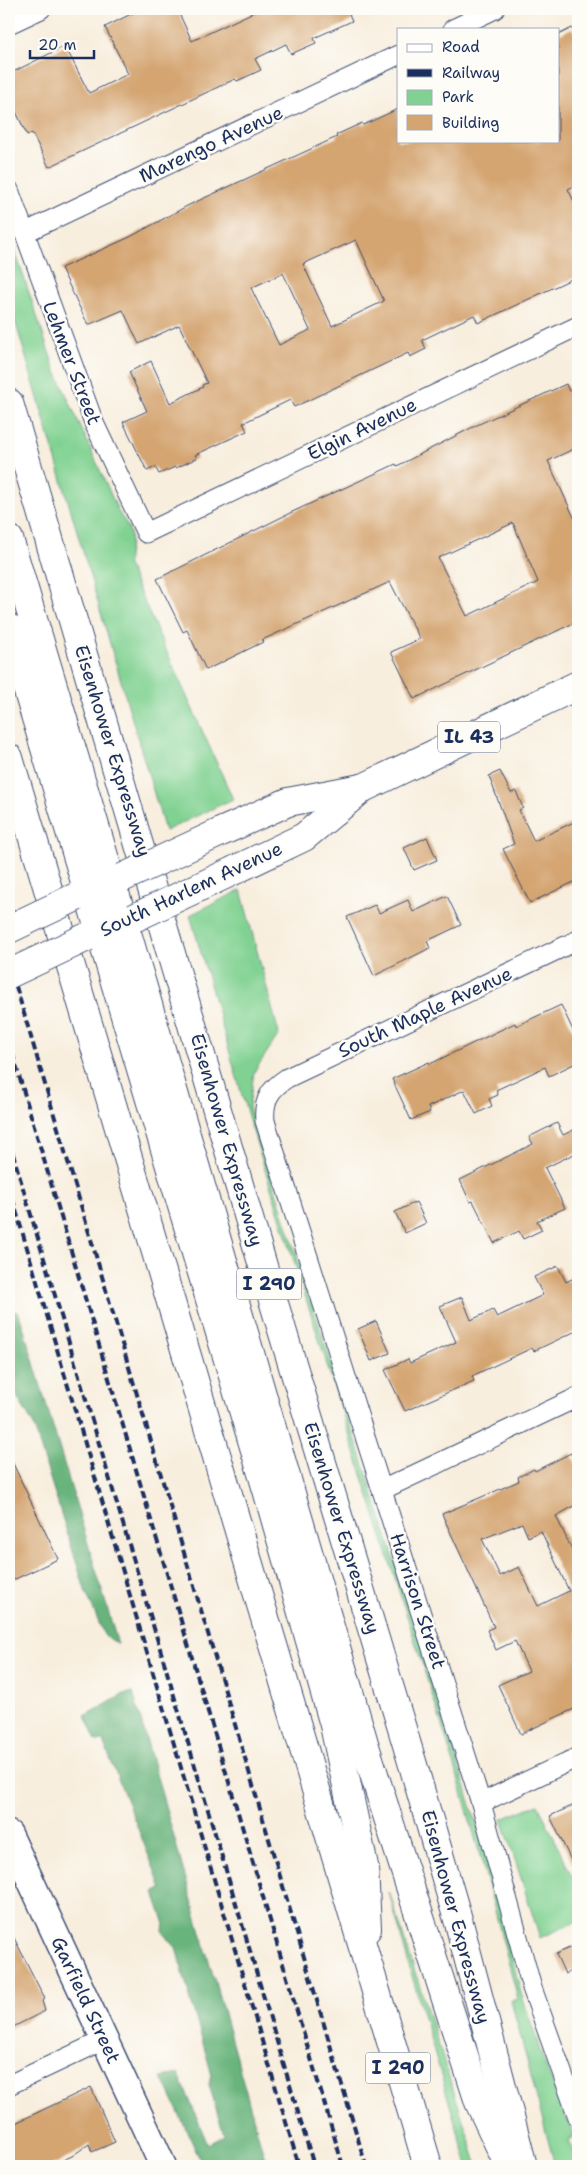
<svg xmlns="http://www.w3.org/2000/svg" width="587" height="2175" viewBox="0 0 587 2175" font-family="'Shantell Sans',sans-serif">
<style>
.green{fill:#81d292;stroke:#4e8078}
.forest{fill:#68b47c;stroke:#42726d}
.building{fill:#d4a471;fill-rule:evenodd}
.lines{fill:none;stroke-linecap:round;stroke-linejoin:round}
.street-casing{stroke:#3c4c71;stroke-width:21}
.secondary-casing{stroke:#3c4c71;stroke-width:29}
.primary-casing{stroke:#3c4c71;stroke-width:30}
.highway-casing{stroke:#3c4c71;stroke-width:30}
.street{stroke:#fff;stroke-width:19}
.secondary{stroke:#fff;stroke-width:26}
.primary{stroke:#fff;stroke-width:28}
.highway{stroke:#fff;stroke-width:28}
.rail{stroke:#1b2f5e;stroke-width:4;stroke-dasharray:8 4;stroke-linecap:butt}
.primary-bridge-casing{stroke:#3c4c71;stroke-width:30;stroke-linecap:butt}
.primary-bridge{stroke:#fff;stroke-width:28}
.labels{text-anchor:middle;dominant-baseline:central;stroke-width:5;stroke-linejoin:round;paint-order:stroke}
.shield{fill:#fdfcf7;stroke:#5f6c8c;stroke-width:1}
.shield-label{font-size:18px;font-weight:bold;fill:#1b2f5e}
.street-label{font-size:19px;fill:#1b2f5e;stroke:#fdfcf7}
</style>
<rect width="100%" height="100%" fill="#fdfcf7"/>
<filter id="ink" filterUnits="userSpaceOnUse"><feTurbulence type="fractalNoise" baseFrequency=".02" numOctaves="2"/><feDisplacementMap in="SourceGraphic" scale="10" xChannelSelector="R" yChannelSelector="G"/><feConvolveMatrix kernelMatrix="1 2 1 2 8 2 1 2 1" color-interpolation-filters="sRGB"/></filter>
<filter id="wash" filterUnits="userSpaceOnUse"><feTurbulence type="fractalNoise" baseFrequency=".0096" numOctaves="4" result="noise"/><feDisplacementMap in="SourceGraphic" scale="20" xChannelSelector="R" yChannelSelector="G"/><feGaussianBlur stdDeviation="1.12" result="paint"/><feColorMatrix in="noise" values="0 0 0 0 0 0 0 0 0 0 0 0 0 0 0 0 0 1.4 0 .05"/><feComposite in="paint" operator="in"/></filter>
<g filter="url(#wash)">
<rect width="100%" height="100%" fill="#f8eede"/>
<g class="green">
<path d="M9,233L54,367L120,515C123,519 127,524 129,529C134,539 126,553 128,566L233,799L165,831L9,300Z"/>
<polygon points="241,890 279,1034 254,1072 249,1107 424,1652 488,1861 521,1993 546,2067 574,2137 569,2140 578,2161 578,2166 555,2166 511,2001 518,1999 488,1884 454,1764 248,1116 190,915"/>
<polygon points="538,1804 578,1889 578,1921 540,1938 502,1819"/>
<polygon points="389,1892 478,2166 468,2166 409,1966"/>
</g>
<g class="forest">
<polygon points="9,1308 19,1313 118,1644 104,1635 85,1590 33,1424 9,1383"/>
<polygon points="133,1692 267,2166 203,2166 162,2077 179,2074 208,2145 224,2135 209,2085 211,2072 176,1948 163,1932 164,1921 154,1893 162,1889 103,1741 96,1741 85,1716 124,1694"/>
</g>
<g id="blocks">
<g class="building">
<polygon points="141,9 177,9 192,41 260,9 347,9 352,21 314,38 316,43 291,54 286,44 255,59 261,70 237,81 235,79 49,167 32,133 27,135 9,97 9,74 65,46 89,93 128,74 105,27"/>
<path d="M572,28L578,42V184L568,189L578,210V276L478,323L474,315L422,340L426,349L410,357L408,353L294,407L290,400L243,423L247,431L195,455L197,458L176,468L175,467L159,474L155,467L147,471L123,422L147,411L129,372L151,361L170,403L203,387L202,385L207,383L179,325L139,344L123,310L88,325L61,268L130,237L187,206L337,137L336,135L362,123L363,125L398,109V141H558V35ZM356,240L384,301L332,326L303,264ZM283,273L310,330L279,345L251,288Z"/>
<path d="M566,384L569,391L578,387V447L548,461L578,526V621L414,699L391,652L420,639L390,582L262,640L263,642L206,670L187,630L183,632L157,579L290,513L396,464L397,466L477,425ZM513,523L538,582L467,616L438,558Z"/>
<polygon points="500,771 511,793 516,791 523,808 519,810 534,841 578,820 578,880 530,903 503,849 514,844 489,776"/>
<polygon points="427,837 437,860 414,870 404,848"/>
<polygon points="447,896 461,925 427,941 430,948 374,976 347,917 375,905 379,913 408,900 413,912"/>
<polygon points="561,1005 578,1041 578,1062 549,1076 545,1067 496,1090 498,1095 489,1099 492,1106 476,1114 464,1090 428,1107 430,1112 411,1120 392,1079 429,1062 430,1064 515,1023 516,1026"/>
<polygon points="557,1123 563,1135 578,1128 578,1152 545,1168 565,1208 537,1221 542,1230 523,1239 519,1231 494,1243 473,1201 470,1202 460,1180 533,1144 529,1137"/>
<polygon points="416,1202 426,1223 405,1233 395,1212"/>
<polygon points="558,1266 566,1282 578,1276 578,1330 534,1351 532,1348 472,1376 474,1381 405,1411 385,1370 408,1359 410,1363 456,1342 440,1306 462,1297 471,1320 493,1310 497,1317 543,1295 534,1277"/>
<polygon points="376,1321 390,1353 371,1361 358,1329"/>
<path d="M571,1453L578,1468V1504L556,1516L578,1563V1707L521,1734L498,1685L529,1671L515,1641L496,1650L487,1630L494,1627L442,1514L519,1481L518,1477L534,1469L535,1471ZM522,1523L528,1537L541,1531L569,1591L538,1606L519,1567L500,1576L482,1539Z"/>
<polygon points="9,1455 58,1559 9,1582"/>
<polygon points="574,1805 578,1814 578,1875 550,1816"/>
<polygon points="9,1928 45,1999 42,2001 45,2011 9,2029"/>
<polygon points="578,1944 578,1968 565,1974 556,1954"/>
<polygon points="91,2087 115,2142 92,2152 89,2144 72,2156 50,2166 9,2166 9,2126"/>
</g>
</g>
</g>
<g filter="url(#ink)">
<use href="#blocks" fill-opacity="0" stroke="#3c4c71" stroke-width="1"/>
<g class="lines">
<defs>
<g id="street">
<polyline points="9,24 41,9"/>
<polyline points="453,29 495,9"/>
<polyline points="9,190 94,423 146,533 578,326"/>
<polyline points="24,233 398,55"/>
<path d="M578,940L287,1078C270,1089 263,1100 265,1121L481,1803L532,1988L578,2117"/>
<polyline points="382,1490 578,1397"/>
<polyline points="481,1803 578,1757"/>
<polyline points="9,2085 104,2040"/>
</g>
<polyline id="secondary" points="9,1834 163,2166"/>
<g id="primary">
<polyline points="223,831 288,802 361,788"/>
<polyline points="235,870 304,837 363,788 578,685"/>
</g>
<g id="highway">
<polyline points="9,403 273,1300 413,1765 459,1923 523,2166"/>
<polyline points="9,539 130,943 364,1743 479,2102 509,2166"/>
<polyline points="9,628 267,1490 334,1725 364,1866 367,1929"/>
<polyline points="9,758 428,2166"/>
</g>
</defs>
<use href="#street" class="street-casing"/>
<use href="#secondary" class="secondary-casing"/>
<use href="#primary" class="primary-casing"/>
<use href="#highway" class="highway-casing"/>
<use href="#street" class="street"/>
<use href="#secondary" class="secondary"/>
<use href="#primary" class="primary"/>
<use href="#highway" class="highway"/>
<g class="rail">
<polyline points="9,963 366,2166"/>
<polyline points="9,1042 343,2166"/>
<polyline points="9,1141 314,2166"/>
<polyline points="9,1187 299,2166"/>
</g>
<defs>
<g id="primary-bridge">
<polyline points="122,878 223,831"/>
<polyline points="134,918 235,870"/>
<polyline points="9,929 76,897"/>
<polyline points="9,974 87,937"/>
</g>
</defs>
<use href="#primary-bridge" class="primary-bridge-casing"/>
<use href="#primary-bridge" class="primary-bridge"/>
</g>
</g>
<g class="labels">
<g class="shield">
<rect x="438" y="721.5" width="62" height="31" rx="4"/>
<rect x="236.5" y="1268.5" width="65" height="31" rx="4"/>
<rect x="365.5" y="2052.5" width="65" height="31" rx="4"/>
</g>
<g class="shield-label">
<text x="469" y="737">IL 43</text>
<text x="269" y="1284">I 290</text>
<text x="398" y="2068">I 290</text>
</g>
<g class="street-label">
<text transform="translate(211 144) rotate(-25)">Marengo Avenue</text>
<text transform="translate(72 363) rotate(69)">Lehmer Street</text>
<text transform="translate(362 429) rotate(-26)">Elgin Avenue</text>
<text transform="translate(113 751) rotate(73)">Eisenhower Expressway</text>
<text transform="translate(191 889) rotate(-25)">South Harlem Avenue</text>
<text transform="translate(425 1012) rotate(-25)">South Maple Avenue</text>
<text transform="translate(227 1140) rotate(74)">Eisenhower Expressway</text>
<text transform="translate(342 1528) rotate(73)">Eisenhower Expressway</text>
<text transform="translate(418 1601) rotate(72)">Harrison Street</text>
<text transform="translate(456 1917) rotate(75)">Eisenhower Expressway</text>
<text transform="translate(86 2000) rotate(65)">Garfield Street</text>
</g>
</g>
<rect width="587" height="2175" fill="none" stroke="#fdfcf7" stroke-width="30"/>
<rect x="397" y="28" width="162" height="115" fill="#fdfcf7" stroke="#a3aaba"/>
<rect x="407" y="44" width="25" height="8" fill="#ffffff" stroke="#a3aaba"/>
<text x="442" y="52" font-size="15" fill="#1b2f5e">Road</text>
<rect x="407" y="69" width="25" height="8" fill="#1b2f5e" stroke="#a3aaba"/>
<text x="442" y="78" font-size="15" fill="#1b2f5e">Railway</text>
<rect x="407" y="90" width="25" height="15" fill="#81d292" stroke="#a3aaba"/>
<text x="442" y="102" font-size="15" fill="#1b2f5e">Park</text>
<rect x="407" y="115" width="25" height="15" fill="#d4a471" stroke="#a3aaba"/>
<text x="442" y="128" font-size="15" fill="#1b2f5e">Building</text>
<path d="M30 50v8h64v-8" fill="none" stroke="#1b2f5e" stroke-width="2.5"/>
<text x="38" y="50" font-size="15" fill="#1b2f5e" stroke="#fdfcf7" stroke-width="4" paint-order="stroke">20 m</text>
</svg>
